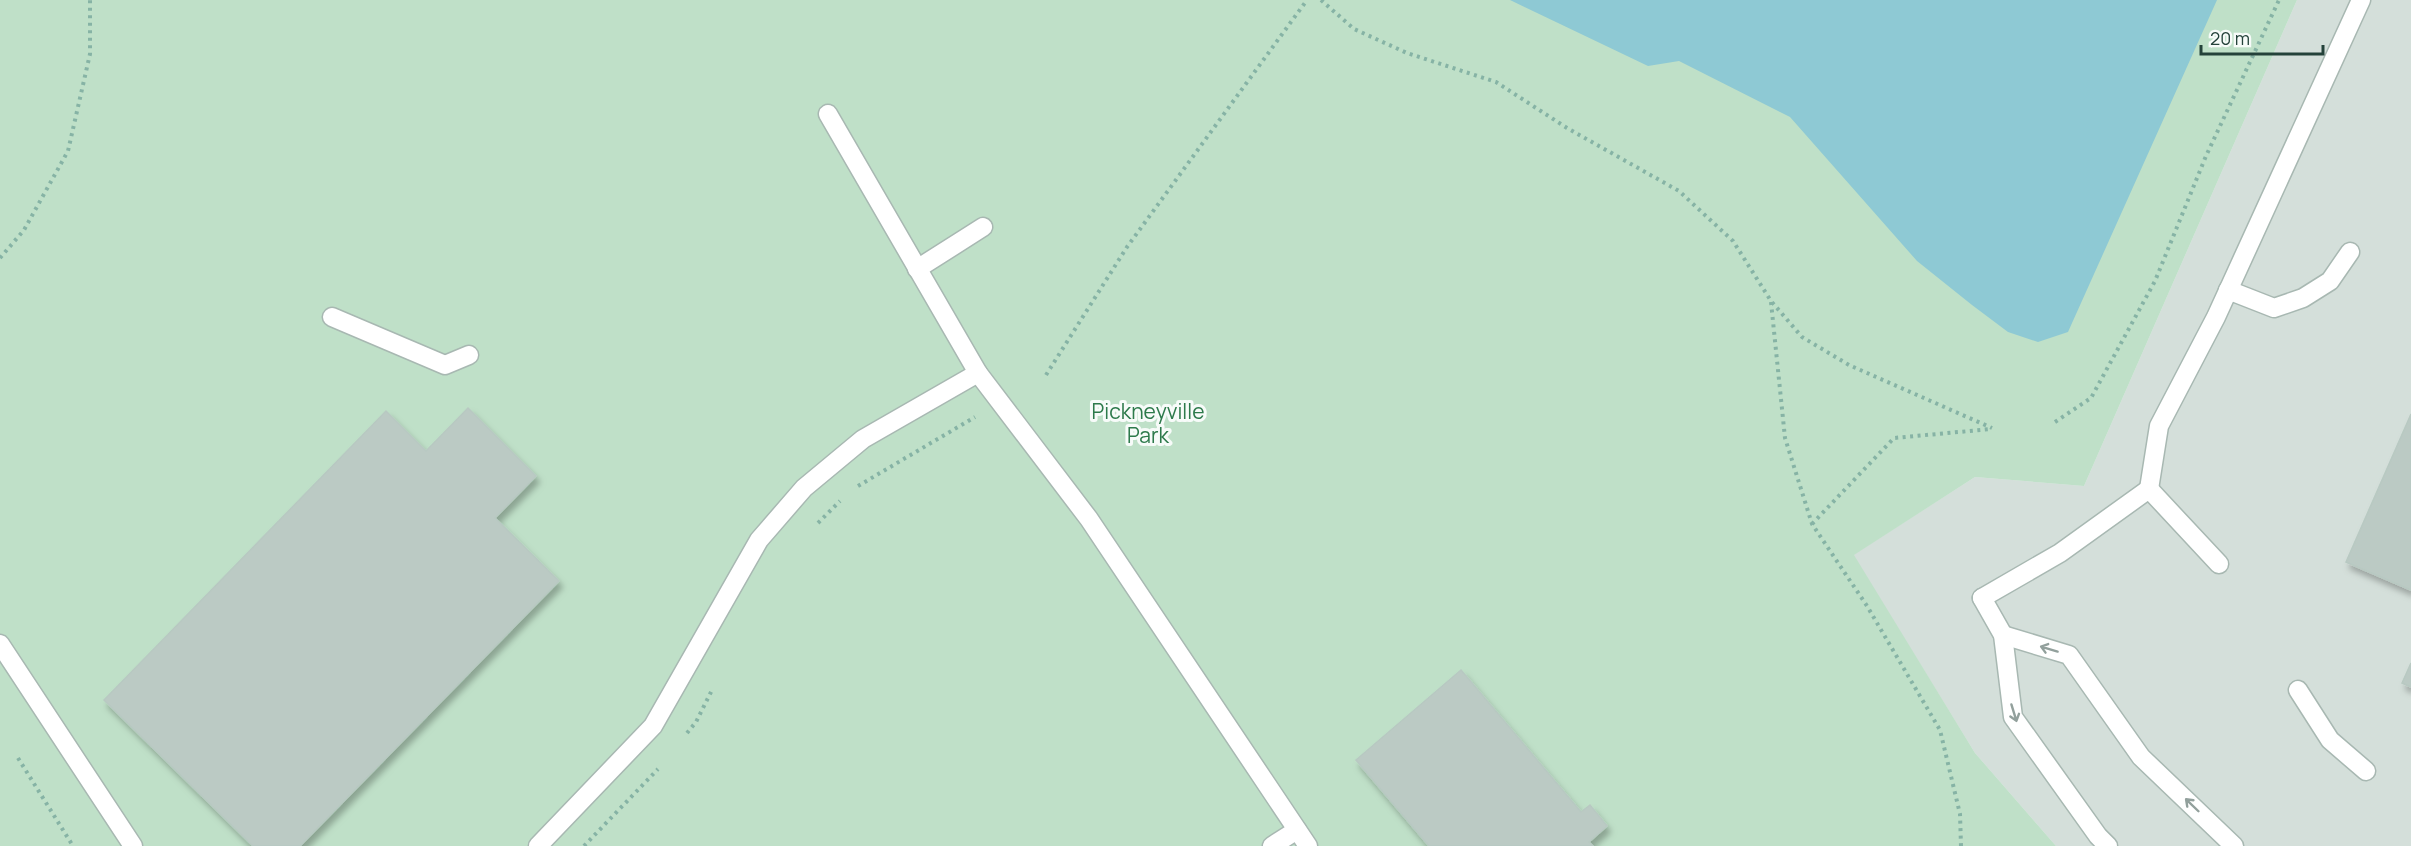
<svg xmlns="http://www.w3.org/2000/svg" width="2411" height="846" viewBox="0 0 2411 846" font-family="Manrope,sans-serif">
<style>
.built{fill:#d4dfda}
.green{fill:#bfe0c8}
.water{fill:#8ec9d4}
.building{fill:#bbcac4;stroke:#b8c9c2;stroke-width:1.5;filter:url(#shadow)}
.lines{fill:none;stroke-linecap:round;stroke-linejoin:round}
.service-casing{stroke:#a8b8b2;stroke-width:21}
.minor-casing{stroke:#a8b8b2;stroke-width:21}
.path{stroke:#86b3a5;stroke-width:4;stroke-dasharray:3 4.5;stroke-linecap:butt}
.service{stroke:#fff;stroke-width:18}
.minor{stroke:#fff;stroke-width:18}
.oneway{stroke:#92a09c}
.labels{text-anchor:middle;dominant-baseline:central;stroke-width:6;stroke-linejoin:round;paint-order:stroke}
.park-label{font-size:21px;fill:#2d7a4b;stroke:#f7fbf9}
</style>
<defs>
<filter id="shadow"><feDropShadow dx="3.5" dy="6" stdDeviation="3" flood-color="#0004"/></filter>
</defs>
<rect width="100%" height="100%" fill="#e6efeb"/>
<polygon class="built" points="2297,0 2411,0 2411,846 2056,846 1975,753 1853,555 1975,477 2084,486"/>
<polygon class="green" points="0,0 2297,0 2084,486 1975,477 1854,555 1975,753 2056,846 0,846"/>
<polygon class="water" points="1510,0 2217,0 2068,332 2038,342 2008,332 1972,305 1917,261 1790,117 1679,61 1648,66"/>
<g class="building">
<polygon points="468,408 536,476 495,518 559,581 300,846 253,846 104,700 386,411 426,451"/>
<polygon points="2411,414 2411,590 2346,562"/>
<polygon points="2411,663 2411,687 2402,683"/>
<polygon points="1461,670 1581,812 1590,805 1607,826 1589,842 1593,846 1429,846 1356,760"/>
</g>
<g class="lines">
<defs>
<g id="service">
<polyline points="917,269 983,227"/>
<polyline points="2228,290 2274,308 2303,298 2330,281 2350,252"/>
<polyline points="332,317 445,365 469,355"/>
<polyline points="978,373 1089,519 1308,846"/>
<polyline points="2149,489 2159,426 2216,317 2361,0"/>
<polyline points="1982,598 2060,553 2149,489 2219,564"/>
<polyline points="0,644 133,846"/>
<polyline points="2298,690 2330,740 2366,771"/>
<polyline points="538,846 653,726 759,540 804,488 863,439 978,373 828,114"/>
<polyline points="1272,846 1297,830"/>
</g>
<g id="minor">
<polyline points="1982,598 2003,635 2013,717 2098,836 2108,846"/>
<polyline points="2003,635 2069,655 2141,757 2234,846"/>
</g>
</defs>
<use href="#service" class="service-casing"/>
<use href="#minor" class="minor-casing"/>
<g class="path">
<polyline points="1321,0 1354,29 1407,53 1496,82 1567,128 1679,191 1733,241 1771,301 1802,337 1849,365 1992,428"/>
<polyline points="0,258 24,230 68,151 90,54 90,0"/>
<polyline points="1771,302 1785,438 1812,524 1867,606 1940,730 1960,814 1961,846"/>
<polyline points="1046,375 1127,247 1307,0"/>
<polyline points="2055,422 2091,398 2155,281 2206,156 2279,0"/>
<polyline points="858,486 975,417"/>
<polyline points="818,523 840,501"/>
<polyline points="1812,524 1894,438 1991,429"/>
<polyline points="687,733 696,722 712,690"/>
<polyline points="18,758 73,846"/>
<polyline points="584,846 658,769"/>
</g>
<use href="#service" class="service"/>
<use href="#minor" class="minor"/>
</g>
<defs><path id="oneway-shaft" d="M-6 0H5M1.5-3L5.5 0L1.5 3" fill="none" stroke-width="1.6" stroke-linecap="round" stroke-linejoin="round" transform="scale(1.5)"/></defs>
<g class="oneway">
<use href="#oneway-shaft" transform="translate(2049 649) rotate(-163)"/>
<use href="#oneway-shaft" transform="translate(2014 713) rotate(73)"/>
<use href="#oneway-shaft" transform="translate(2192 805) rotate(-136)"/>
</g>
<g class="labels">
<g class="park-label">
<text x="1148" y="411">Pickneyville<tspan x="1148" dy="24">Park</tspan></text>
</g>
</g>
<path d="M2201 45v9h122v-9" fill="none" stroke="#24423a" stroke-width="3"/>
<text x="2210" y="45" font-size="18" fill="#24423a" stroke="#f7fbf9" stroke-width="4.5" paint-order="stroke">20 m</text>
</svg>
